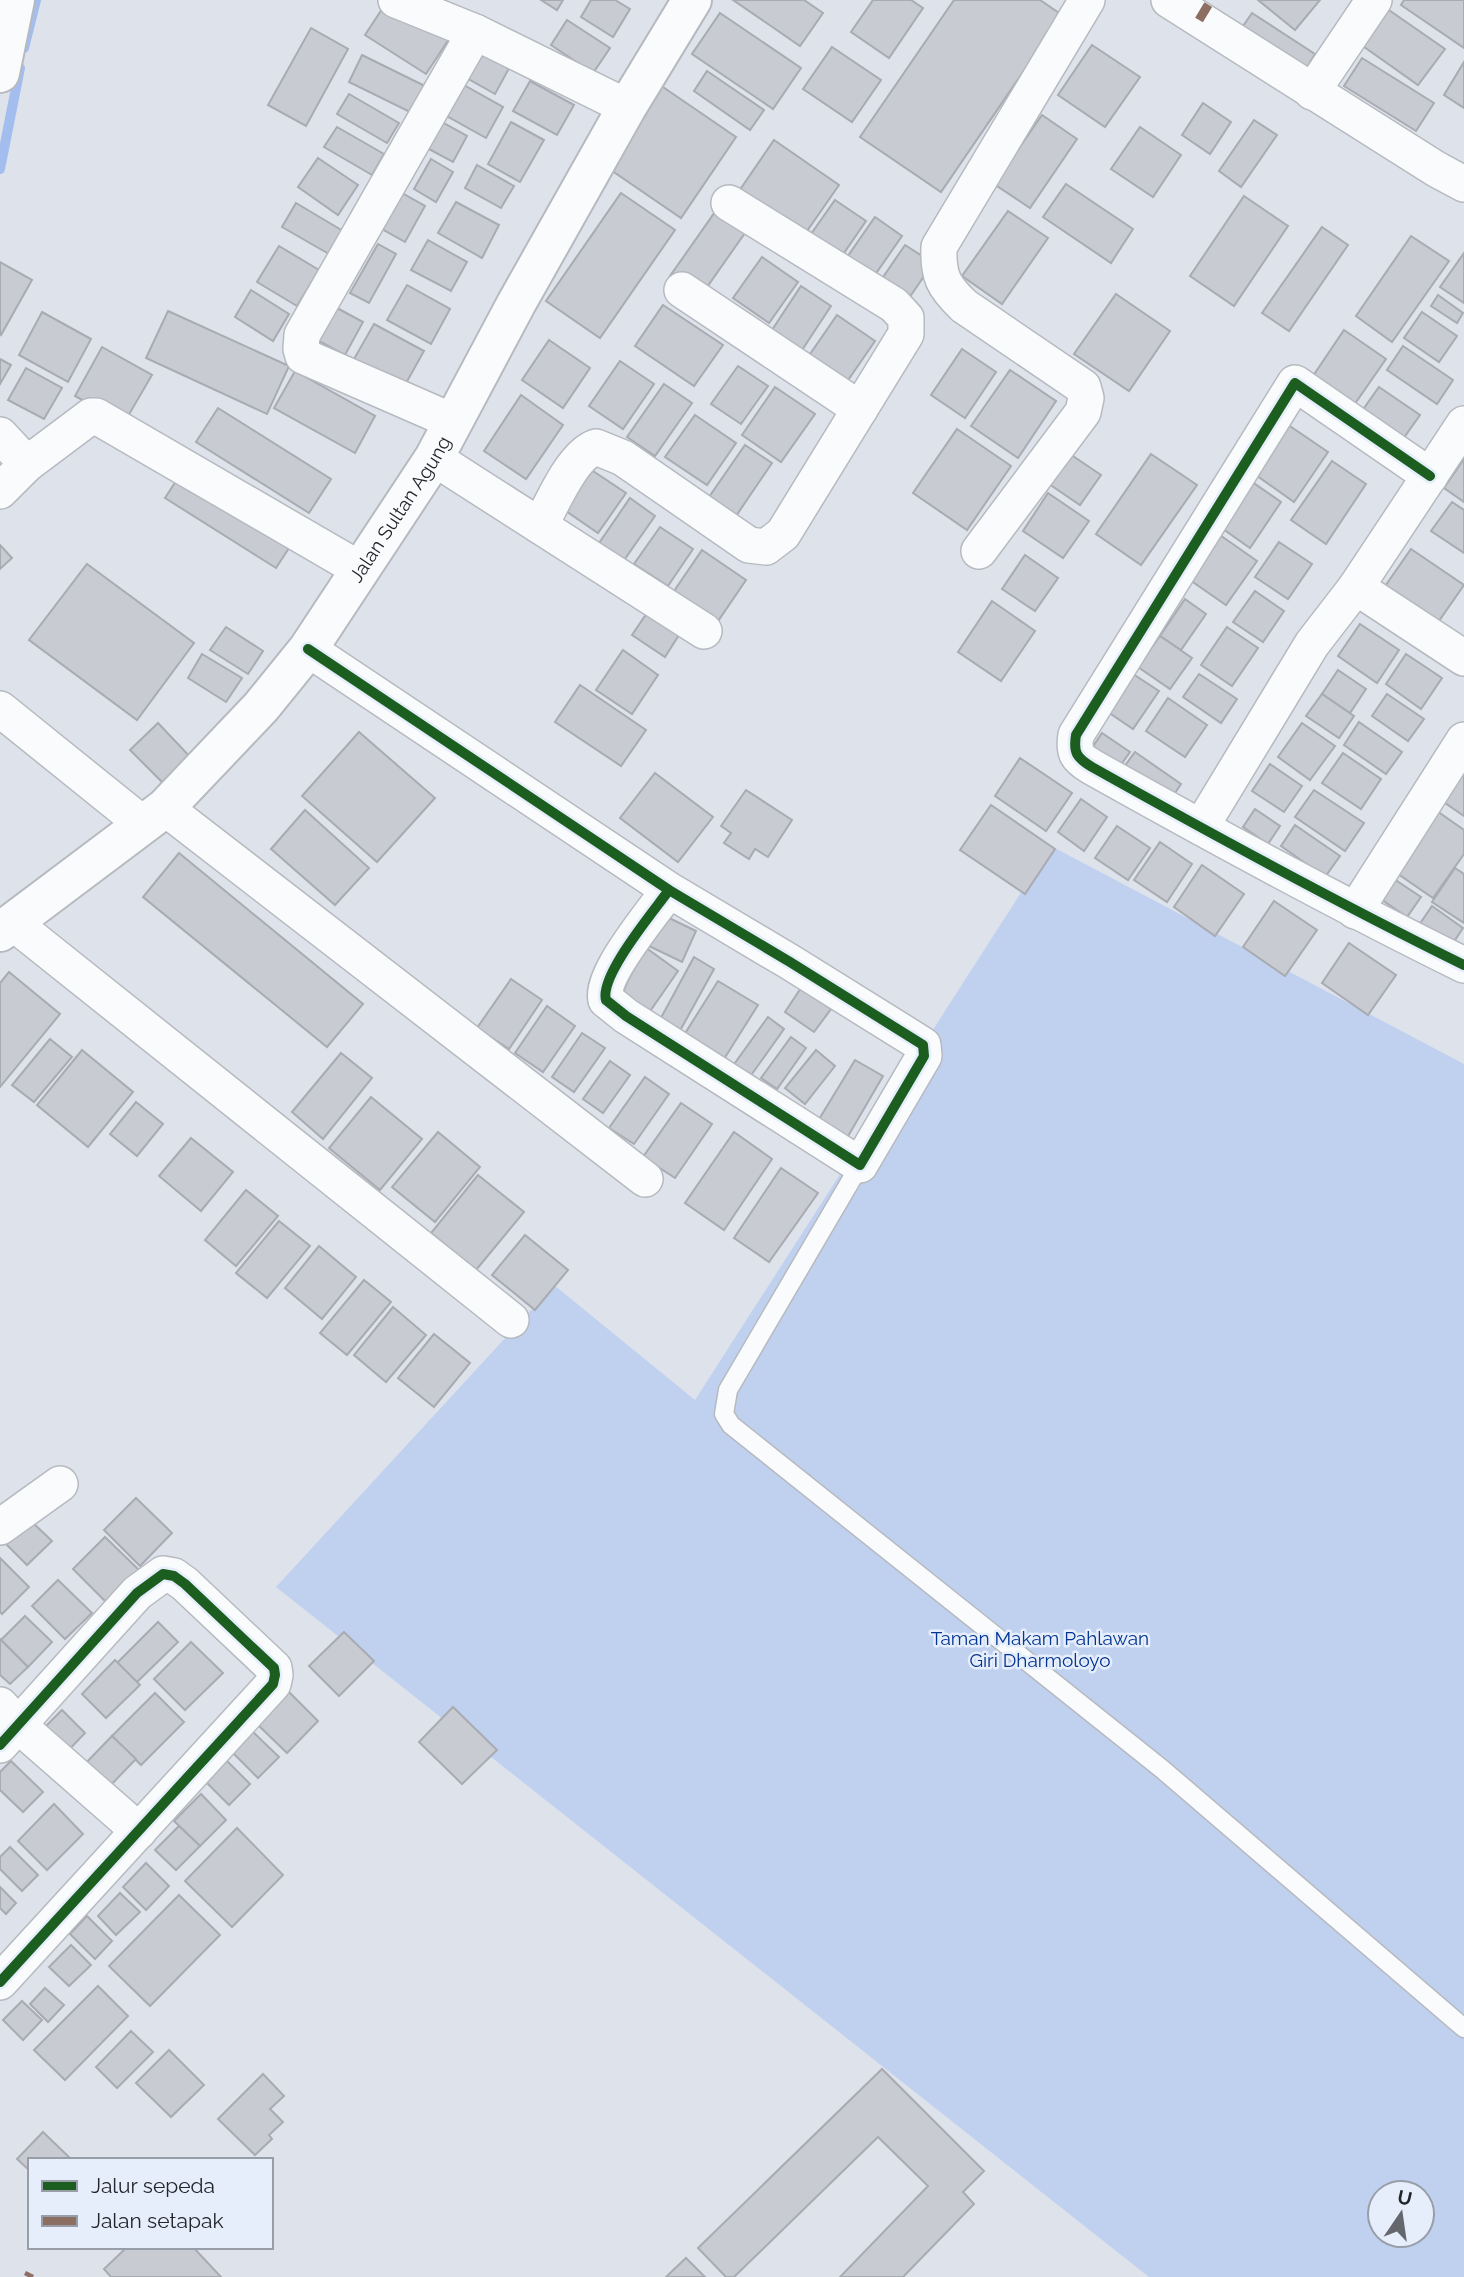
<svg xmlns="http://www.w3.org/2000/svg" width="1464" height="2277" viewBox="0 0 1464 2277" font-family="Raleway,sans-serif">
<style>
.green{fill:#c0d1f0;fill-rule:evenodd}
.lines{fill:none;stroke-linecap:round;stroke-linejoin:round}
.stream{stroke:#a3beee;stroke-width:10}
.building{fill:#c8cbd2;stroke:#a8abb1;stroke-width:2}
.lane-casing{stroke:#b6bac0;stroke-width:21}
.street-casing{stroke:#b6bac0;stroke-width:38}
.secondary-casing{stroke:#b6bac0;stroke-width:42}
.lane{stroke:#fafbfc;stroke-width:18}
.street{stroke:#fafbfc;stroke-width:35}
.secondary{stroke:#fafbfc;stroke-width:38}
.quiet{stroke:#8d6e63;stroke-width:9;stroke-dasharray:18 9;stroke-linecap:butt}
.cycleway-casing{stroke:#e6eefc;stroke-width:15}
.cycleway{stroke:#1b5e20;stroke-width:10}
.labels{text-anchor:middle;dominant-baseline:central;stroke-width:5;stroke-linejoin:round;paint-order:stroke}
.street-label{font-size:19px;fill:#22252a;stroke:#e6eefc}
.park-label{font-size:19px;fill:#033591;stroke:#e6eefc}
</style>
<rect width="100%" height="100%" fill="#dee2ea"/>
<path class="green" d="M1051,846L1464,1064V2277H1149L276,1587L554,1285L695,1400ZM1380,2193H1422V2235H1380Z"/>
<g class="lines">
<g class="stream">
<polyline points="24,48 36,0"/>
<polyline points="0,169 20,68"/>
</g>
</g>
<g class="building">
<polygon points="388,0 449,39 426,74 365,35"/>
<polygon points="541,0 563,0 557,10"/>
<polygon points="591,0 615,0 630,9 613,37 581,17"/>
<polygon points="733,0 804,0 823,13 800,46"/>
<polygon points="873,0 911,0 923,8 889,58 851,32"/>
<polygon points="954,0 1040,0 1062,15 941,192 860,137"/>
<polygon points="1258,0 1320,0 1295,30"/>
<polygon points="1404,0 1464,0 1464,48 1401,5"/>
<polygon points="1386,8 1445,49 1418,85 1360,44"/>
<polygon points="720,13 801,68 773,109 692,54"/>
<polygon points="1252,13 1315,54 1305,71 1241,29"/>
<polygon points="567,20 610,48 593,73 551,45"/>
<polygon points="311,28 348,49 306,126 268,105"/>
<polygon points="483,44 513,61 495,94 465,77"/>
<polygon points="1092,45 1140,77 1105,127 1058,95"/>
<polygon points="832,47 881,80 852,122 803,89"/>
<polygon points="362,55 429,88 416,115 349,82"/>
<polygon points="1362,58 1434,103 1416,131 1344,86"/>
<polygon points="1464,62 1464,108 1444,95"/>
<polygon points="707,71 764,110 750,130 694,91"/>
<polygon points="530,81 574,105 557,135 513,111"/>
<polygon points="462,84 503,107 486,138 445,115"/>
<polygon points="660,85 736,137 681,218 605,166"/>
<polygon points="349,94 399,123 387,143 337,114"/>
<polygon points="1203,103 1231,122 1210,154 1182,135"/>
<polygon points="1042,115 1077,139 1030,208 994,184"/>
<polygon points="1254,120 1277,135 1241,187 1219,171"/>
<polygon points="442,122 467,136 453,162 427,148"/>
<polygon points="511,122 544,140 520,182 488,164"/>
<polygon points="337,127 384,154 372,175 324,147"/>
<polygon points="1140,127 1181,155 1153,197 1111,169"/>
<polygon points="774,140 839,185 800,241 735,197"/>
<polygon points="318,158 358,185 338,215 298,187"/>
<polygon points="431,159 453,172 436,202 414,189"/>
<polygon points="477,165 514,186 501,208 465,188"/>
<polygon points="1066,184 1133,229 1111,263 1043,217"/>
<polygon points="402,193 425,206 405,242 382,229"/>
<polygon points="621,193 675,230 600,338 546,301"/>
<polygon points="1244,196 1288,226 1234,306 1190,276"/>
<polygon points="835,200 866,221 835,266 804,244"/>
<polygon points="456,202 499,225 482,258 438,233"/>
<polygon points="296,203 343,231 329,254 282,227"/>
<polygon points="1008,211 1048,238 1002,304 962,276"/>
<polygon points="715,212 745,233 700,297 670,276"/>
<polygon points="875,217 902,236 870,282 843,263"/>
<polygon points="1322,227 1348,245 1289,331 1262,313"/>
<polygon points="1411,236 1449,261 1392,342 1356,316"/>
<polygon points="428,240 467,262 451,291 411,270"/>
<polygon points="378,244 396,254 369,303 350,293"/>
<polygon points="905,245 933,263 905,304 877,286"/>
<polygon points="279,246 319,270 297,306 257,282"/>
<polygon points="1464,253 1464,303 1440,287"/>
<polygon points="762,257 798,282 769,323 733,298"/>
<polygon points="0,262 32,280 1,335 0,334"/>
<polygon points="407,285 450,309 431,344 387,320"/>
<polygon points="801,286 831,306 802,350 772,330"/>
<polygon points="251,290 289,314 273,341 235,317"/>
<polygon points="1116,294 1170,331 1129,391 1074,354"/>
<polygon points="1438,295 1463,313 1457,323 1431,306"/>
<polygon points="663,305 723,345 694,386 635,346"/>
<polygon points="337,308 363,322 345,355 319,341"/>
<polygon points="168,311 289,366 267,414 146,358"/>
<polygon points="42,312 91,339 68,382 19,355"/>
<polygon points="1422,312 1457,336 1439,362 1404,338"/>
<polygon points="837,315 875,341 844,386 806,360"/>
<polygon points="374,324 424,351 400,394 350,366"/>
<polygon points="1344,330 1386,359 1354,405 1313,376"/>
<polygon points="549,340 590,368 563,408 522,380"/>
<polygon points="1403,346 1453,380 1437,404 1387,370"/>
<polygon points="102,347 152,375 124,423 75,396"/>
<polygon points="962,349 996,372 965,418 931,395"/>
<polygon points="0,359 11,365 0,384"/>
<polygon points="620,361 654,384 623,429 589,406"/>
<polygon points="738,366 768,386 741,424 711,404"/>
<polygon points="26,368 62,388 44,419 8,400"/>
<polygon points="1010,370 1056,401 1018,458 971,426"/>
<polygon points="295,371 375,416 355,453 274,408"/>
<polygon points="664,384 692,403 655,456 627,437"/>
<polygon points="775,387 815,414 781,462 742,435"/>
<polygon points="1379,387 1420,415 1398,446 1357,418"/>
<polygon points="521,395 563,425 526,479 484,451"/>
<polygon points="218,408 331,479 309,513 196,442"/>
<polygon points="695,415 736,443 707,485 665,457"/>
<polygon points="1284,422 1328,452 1294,502 1250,471"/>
<polygon points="957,429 1011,466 967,530 913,493"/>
<polygon points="745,445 772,463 736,516 709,497"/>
<polygon points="1070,454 1101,475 1080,505 1049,484"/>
<polygon points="1151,454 1197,485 1141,565 1096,534"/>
<polygon points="1464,459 1464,502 1444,488"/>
<polygon points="1332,461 1366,484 1326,544 1291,520"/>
<polygon points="587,467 626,493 598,533 560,507"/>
<polygon points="178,478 289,548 276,568 165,498"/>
<polygon points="1248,479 1281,502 1250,548 1216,524"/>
<polygon points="1048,493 1089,521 1063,558 1023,531"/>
<polygon points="630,498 655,516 622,563 597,546"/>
<polygon points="1452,502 1464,510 1464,553 1431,531"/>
<polygon points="660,527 693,549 668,586 634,564"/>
<polygon points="1217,533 1257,561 1226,605 1187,578"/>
<polygon points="1279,542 1312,564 1288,599 1255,577"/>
<polygon points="0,545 12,558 0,569"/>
<polygon points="1411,549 1464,585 1434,628 1381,592"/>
<polygon points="702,550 746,580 714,627 670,597"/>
<polygon points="1025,555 1058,578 1035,611 1002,589"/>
<polygon points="87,564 194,643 137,720 29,640"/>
<polygon points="1255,591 1284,611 1263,642 1233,622"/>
<polygon points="1185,599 1206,614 1181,650 1160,636"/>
<polygon points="992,601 1035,631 1001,681 958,652"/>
<polygon points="647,613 679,635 665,657 632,635"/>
<polygon points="1360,624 1399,650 1377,683 1338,656"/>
<polygon points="226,627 263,651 248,674 210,650"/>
<polygon points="1227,627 1258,648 1232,686 1201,665"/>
<polygon points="1160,636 1192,658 1170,689 1138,667"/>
<polygon points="623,650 658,675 632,714 596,690"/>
<polygon points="202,654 242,678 226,702 188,678"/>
<polygon points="1406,654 1442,678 1421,709 1386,684"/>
<polygon points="1338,670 1366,689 1350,713 1322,694"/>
<polygon points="1133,674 1159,691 1133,729 1108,712"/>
<polygon points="1199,674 1237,699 1221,723 1183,697"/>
<polygon points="580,685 646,730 621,766 555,722"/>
<polygon points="1322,694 1354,716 1339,738 1306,716"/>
<polygon points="1387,694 1424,719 1408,741 1372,716"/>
<polygon points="1168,698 1207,725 1185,757 1146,731"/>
<polygon points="1359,722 1402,752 1386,774 1344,745"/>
<polygon points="158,723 194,761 167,787 130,750"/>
<polygon points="1302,723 1335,746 1310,780 1278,757"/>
<polygon points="359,732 435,798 377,862 302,796"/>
<polygon points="1102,733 1130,752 1115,773 1088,754"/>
<polygon points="1135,752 1181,784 1171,799 1124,767"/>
<polygon points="1464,752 1464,816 1432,794"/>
<polygon points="1343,753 1381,779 1361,809 1322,783"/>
<polygon points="1020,758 1072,793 1046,831 995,796"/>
<polygon points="1270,764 1302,786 1284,812 1252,791"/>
<polygon points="655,773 713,817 678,862 620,818"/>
<polygon points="746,790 792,820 768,857 755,849 749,859 724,843 731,833 721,826"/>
<polygon points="1314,790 1364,823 1345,851 1295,817"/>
<polygon points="1081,799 1107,817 1084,851 1058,832"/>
<polygon points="1427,804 1464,830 1464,854 1433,898 1385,865"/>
<polygon points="991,805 1055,849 1025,894 960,850"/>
<polygon points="1255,809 1280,826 1268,844 1243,827"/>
<polygon points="305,810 369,868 335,905 271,849"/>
<polygon points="1295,825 1340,856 1325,877 1281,846"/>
<polygon points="1117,826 1150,848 1128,880 1095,858"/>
<polygon points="1160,842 1192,864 1167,902 1134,880"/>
<polygon points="179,853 363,1004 327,1047 143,897"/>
<polygon points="1202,865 1244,894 1215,936 1174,907"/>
<polygon points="1455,868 1464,874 1464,923 1432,902"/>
<polygon points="1385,873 1421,897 1407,917 1372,893"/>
<polygon points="1274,901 1317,930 1285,976 1243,947"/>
<polygon points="1432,906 1463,928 1449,949 1417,928"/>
<polygon points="665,916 696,931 682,962 649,946"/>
<polygon points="1349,943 1396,975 1368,1015 1322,983"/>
<polygon points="645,947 678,971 646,1017 612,993"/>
<polygon points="694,957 714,969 676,1038 656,1027"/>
<polygon points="9,972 60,1014 0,1087 0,983"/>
<polygon points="511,979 542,1000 509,1049 477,1028"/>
<polygon points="718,981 758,1005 719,1067 679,1043"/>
<polygon points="801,988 831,1009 814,1032 785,1012"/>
<polygon points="547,1006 575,1026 543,1072 515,1053"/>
<polygon points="768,1017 784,1029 747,1081 730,1070"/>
<polygon points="582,1033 605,1048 574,1092 552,1077"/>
<polygon points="791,1037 806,1048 777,1089 761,1078"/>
<polygon points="50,1039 72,1057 34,1102 12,1085"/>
<polygon points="82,1050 133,1092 88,1147 37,1105"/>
<polygon points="816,1050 835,1066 805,1104 785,1088"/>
<polygon points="341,1053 372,1078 323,1139 292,1112"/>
<polygon points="855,1060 883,1076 847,1138 818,1121"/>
<polygon points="610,1061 630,1075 603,1113 583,1099"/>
<polygon points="645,1077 669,1094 634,1144 609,1128"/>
<polygon points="371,1097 422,1139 380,1190 329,1148"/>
<polygon points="136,1102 163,1124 137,1156 110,1134"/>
<polygon points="681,1103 712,1124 675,1178 643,1157"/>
<polygon points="438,1132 480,1167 435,1222 392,1187"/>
<polygon points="734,1132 772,1159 724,1230 685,1203"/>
<polygon points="191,1138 233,1172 201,1211 159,1176"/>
<polygon points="781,1168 818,1193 769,1262 734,1238"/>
<polygon points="478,1175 524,1212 476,1270 431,1233"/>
<polygon points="246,1190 278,1216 236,1266 205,1240"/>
<polygon points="279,1221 310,1246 267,1298 236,1273"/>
<polygon points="525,1235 568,1270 535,1310 492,1275"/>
<polygon points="319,1246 356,1277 322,1319 285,1288"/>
<polygon points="364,1280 391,1302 347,1355 320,1333"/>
<polygon points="393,1307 426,1335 386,1382 354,1355"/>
<polygon points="434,1334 470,1363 434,1407 398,1378"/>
<polygon points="136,1498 172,1533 140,1566 104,1530"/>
<polygon points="31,1521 52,1541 27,1565 6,1544"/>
<polygon points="105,1537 140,1571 108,1604 73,1569"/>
<polygon points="0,1558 29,1587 2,1614 0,1612"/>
<polygon points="58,1580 92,1613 65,1639 32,1606"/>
<polygon points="25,1616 52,1642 28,1667 1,1640"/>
<polygon points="158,1622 178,1642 137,1682 117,1663"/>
<polygon points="344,1632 374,1661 339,1696 309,1666"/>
<polygon points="0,1639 28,1667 10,1684 0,1675"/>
<polygon points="191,1642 223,1673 185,1710 154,1679"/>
<polygon points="115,1660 140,1685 106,1718 82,1694"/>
<polygon points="287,1690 318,1721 287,1753 255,1722"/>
<polygon points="155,1693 184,1722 141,1765 112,1736"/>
<polygon points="453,1707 497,1750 462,1784 419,1742"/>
<polygon points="62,1710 85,1733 61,1758 37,1735"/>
<polygon points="249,1728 279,1757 258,1778 228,1748"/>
<polygon points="112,1736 136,1759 105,1791 81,1768"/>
<polygon points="225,1759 250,1784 229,1805 204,1780"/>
<polygon points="11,1761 43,1792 23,1812 0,1790 0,1772"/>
<polygon points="201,1794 226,1820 200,1846 174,1821"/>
<polygon points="54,1804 83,1834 47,1870 18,1841"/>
<polygon points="179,1826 200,1846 176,1870 155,1850"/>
<polygon points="237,1828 283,1875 232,1927 185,1881"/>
<polygon points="10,1847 38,1875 22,1891 0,1869 0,1857"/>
<polygon points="146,1863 169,1886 146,1910 123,1887"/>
<polygon points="0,1887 16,1903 6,1914 0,1908"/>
<polygon points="120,1893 140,1912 116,1935 98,1916"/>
<polygon points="179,1895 220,1935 150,2006 109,1966"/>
<polygon points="87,1916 112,1941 95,1959 70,1934"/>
<polygon points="71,1945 91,1965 69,1986 49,1967"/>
<polygon points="98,1986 128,2016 65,2080 34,2050"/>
<polygon points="45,1988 64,2005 48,2022 30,2004"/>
<polygon points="22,2001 42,2020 23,2040 3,2020"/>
<polygon points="131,2031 153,2052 117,2088 96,2067"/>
<polygon points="169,2050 204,2085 171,2117 136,2083"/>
<polygon points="882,2069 984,2171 963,2192 974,2204 903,2277 840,2277 928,2186 878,2137 734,2277 726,2277 698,2248"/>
<polygon points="263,2074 284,2096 270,2109 283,2122 269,2135 272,2139 255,2155 218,2119"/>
<polygon points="43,2132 72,2160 30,2160 30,2171 17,2159"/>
<polygon points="127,2247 193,2247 221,2277 111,2277 104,2269"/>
<polygon points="686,2258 705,2277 666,2277"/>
</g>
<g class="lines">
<defs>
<polyline id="lane" points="860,1165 728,1390 724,1414 731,1425 1162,1769 1464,2028"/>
<g id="street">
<polyline points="396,0 475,32 627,107"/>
<polyline points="1169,0 1436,169 1464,184"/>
<polyline points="1312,92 1374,0"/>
<polyline points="682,290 860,409"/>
<polyline points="452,421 303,356 301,349 302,335 475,32"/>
<polyline points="0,435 27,464"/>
<polyline points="434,458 704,631"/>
<path d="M1430,476L1295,383L1076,735C1073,753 1077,758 1092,767C1215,836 1338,903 1464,965"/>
<polyline points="0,491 27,464 91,416 96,416 361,570"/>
<path d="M540,526C552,504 572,455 596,447L623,458L749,545L766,547L783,534L906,334V318L894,305L729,203"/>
<path d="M979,551L1083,412L1086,398L1083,387L964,306C943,286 938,276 939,247L1087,0"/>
<polyline points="1356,587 1464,658"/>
<path d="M308,649L669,890C654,911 599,976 606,1000L626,1016L860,1165L924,1056L923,1045L790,962L669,890"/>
<polyline points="0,709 144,825"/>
<polyline points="165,808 645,1179"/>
<polyline points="1201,827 1312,644 1356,587 1464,424"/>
<polyline points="1355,911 1464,740"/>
<polyline points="12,922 511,1320"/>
<polyline points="0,1527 60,1484"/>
<polyline points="0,1705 18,1725 139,1831"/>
<polyline points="0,1745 137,1593 163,1574 174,1576 185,1584 274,1668 275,1675 273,1684 0,1982"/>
</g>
<g id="secondary">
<polyline points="0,73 15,0"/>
<path id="s1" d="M0,932L165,808L261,707L308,649L434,458L516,304L627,107L692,0"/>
</g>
</defs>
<use href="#lane" class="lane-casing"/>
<use href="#street" class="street-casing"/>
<use href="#secondary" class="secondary-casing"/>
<use href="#lane" class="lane"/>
<use href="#street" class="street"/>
<use href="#secondary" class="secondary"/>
<g class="quiet">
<polyline points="1199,20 1211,0"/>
<polyline points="28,2277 30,2273"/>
</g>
<defs>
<g id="cycleway">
<path d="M1430,476L1295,383L1076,735C1073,753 1077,758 1092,767C1215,836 1338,903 1464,965"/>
<path d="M308,649L669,890C654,911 599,976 606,1000L626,1016L860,1165L924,1056L923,1045L790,962L669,890"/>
<polyline points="0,1745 137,1593 163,1574 174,1576 185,1584 274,1668 275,1675 273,1684 0,1982"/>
</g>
</defs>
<use href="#cycleway" class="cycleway-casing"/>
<use href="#cycleway" class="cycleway"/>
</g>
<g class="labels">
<g class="street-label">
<text stroke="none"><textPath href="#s1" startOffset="588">Jalan Sultan Agung</textPath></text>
</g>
<g class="park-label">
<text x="1040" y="1638">Taman Makam Pahlawan<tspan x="1040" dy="22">Giri Dharmoloyo</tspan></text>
</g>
</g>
<rect x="28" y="2158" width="245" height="91" fill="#e6eefc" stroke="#989ea8" stroke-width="2"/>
<rect x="42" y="2181" width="35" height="10" fill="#1b5e20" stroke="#989ea8" stroke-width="2"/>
<text x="91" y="2193" font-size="21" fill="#22252a">Jalur sepeda</text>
<rect x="42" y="2216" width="35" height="10" fill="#8d6e63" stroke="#989ea8" stroke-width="2"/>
<text x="91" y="2228" font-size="21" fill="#22252a">Jalan setapak</text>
<g transform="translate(1401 2214) rotate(13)"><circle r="33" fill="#e6eefc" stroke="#989ea8" stroke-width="2"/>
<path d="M0-5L12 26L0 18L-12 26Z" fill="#64676d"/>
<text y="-10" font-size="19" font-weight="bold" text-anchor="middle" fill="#22252a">U</text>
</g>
</svg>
